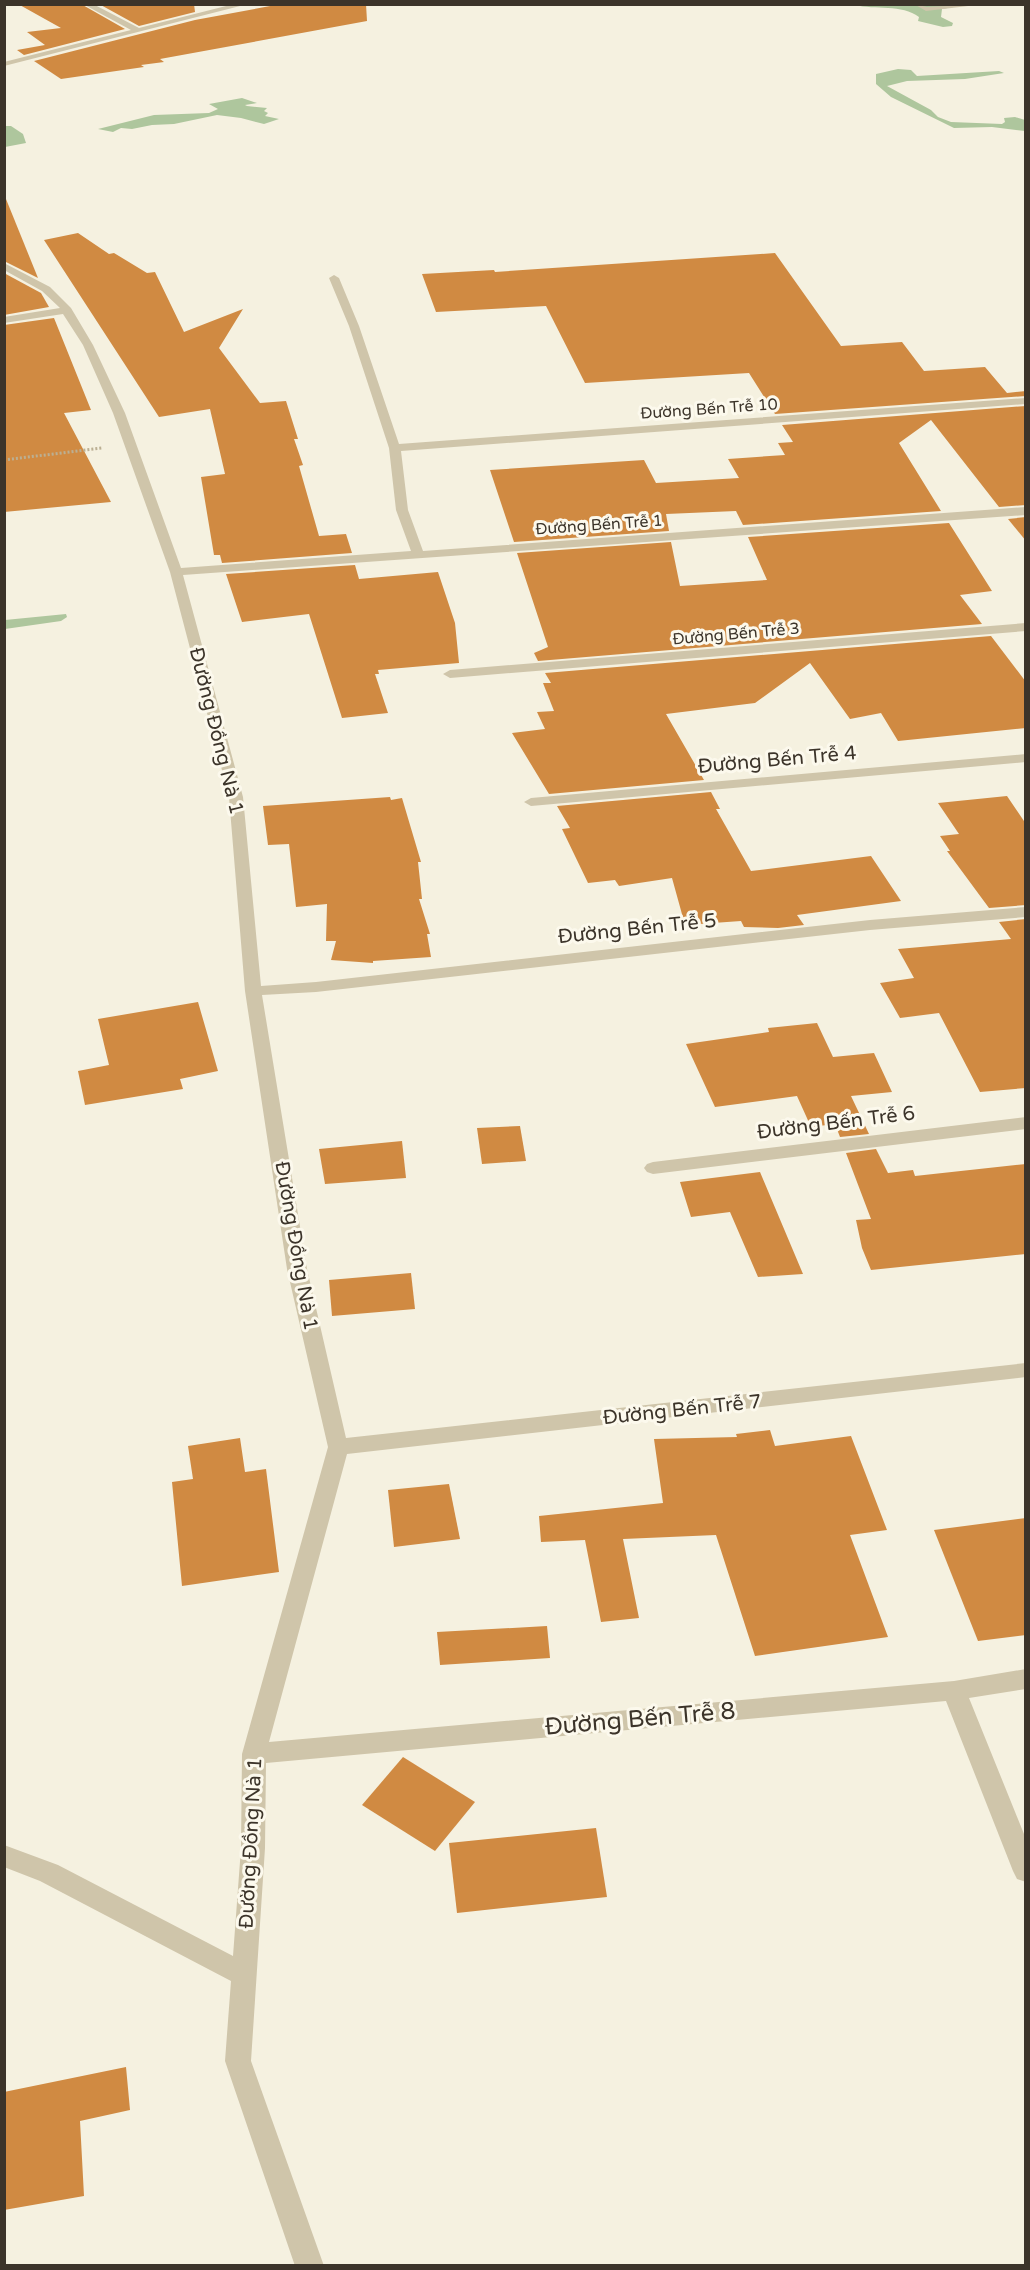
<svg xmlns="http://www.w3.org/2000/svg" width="1030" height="2270" viewBox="0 0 1030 2270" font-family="'Varela Round',sans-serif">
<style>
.green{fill:#aec69d}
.building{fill:#d08a42}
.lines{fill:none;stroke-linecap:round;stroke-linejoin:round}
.path{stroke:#bbaf93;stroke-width:3;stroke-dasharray:2 2;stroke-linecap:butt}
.minor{fill:#cfc5aa;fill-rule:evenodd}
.labels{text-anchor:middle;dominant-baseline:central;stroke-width:6;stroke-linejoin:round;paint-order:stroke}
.far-street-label{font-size:16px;fill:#3c342a;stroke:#fcf9ed}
.street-label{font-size:20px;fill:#3c342a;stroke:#fcf9ed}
.near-street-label{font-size:24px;fill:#3c342a;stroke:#fcf9ed}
</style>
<rect width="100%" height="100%" fill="#f5f1e0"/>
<g class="green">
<path d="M956,4L959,6L942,9L941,17L953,23L952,26L943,27L918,21L919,17C902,4 875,10 855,5Z"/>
<polygon points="898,69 911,70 917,76 999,71 1004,73 965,79 907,81 887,86 931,110 938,117 951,122 1002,124 1005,122 1004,118 1015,117 1025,120 1025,131 992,127 954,128 891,97 876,84 876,74"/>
<polygon points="242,98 257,103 245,105 247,106 267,108 264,111 268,113 265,116 279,119 264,124 241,118 217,115 174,124 152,125 132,129 121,128 113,132 98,129 154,115 209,113 218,109 209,104"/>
<polygon points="4,126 11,126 23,134 26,143 5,147"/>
<polygon points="66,614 67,617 61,621 5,629 5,620"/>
</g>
<g class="building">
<polygon points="18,4 81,4 125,29 24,55 17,50 45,45 27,32 61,28"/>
<polygon points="99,4 194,4 195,12 139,26"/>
<polygon points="281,4 366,4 367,21 160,59 164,62 141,65 144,67 61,79 34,61 195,20"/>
<polygon points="6,199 38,278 4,261"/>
<polygon points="78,233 109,254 114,253 147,273 155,272 184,332 243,309 219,348 260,403 286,401 298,439 294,439 303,465 299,466 319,536 346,534 352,553 222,563 220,555 214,555 201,477 225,474 210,409 159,417 44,240"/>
<polygon points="775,253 841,346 902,342 924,371 985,367 1007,393 1026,391 1026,396 775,414 749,373 585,383 546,306 436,312 422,274 494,270 495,272"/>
<polygon points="4,273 41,293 49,307 4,315"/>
<polygon points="54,318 91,410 64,413 111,502 4,512 4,325"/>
<polygon points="1026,406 1026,505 999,507 931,420 899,443 941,511 743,525 736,511 666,514 669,531 514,542 490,470 644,460 656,483 739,478 728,459 785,455 778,443 793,442 782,425"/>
<polygon points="1026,517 1026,541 1008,519"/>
<polygon points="949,523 992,591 960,595 982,624 538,661 534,653 548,647 517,553 671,542 680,586 767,580 748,537"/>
<polygon points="355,565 359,579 438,572 455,623 459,663 378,670 379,674 375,674 388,713 342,718 309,614 242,622 226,574"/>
<polygon points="991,636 1026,682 1026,728 898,741 881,713 850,719 810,663 755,703 666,714 704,780 549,794 512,733 545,729 537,712 554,711 543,683 551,683 545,673"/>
<polygon points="711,792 720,809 716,809 751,871 871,856 901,901 797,915 804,925 778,928 744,927 741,921 685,925 672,878 619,886 615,880 588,883 562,829 570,828 557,806"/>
<polygon points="1007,796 1026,824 1026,905 989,908 947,851 950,851 940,836 959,834 938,803"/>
<polygon points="390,797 391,800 402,798 421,862 418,862 422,899 419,899 430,934 427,934 431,957 373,961 373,963 331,960 336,941 326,941 327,904 296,907 289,844 268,845 263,806"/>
<polygon points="1026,919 1026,1088 980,1092 939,1013 900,1018 880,983 914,978 898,949 1011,939 999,922"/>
<polygon points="198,1002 218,1071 180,1079 183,1089 85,1105 78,1071 109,1065 98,1019"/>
<polygon points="817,1023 833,1057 874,1053 892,1092 851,1096 869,1134 840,1137 835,1124 811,1127 797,1096 715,1107 686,1044 769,1032 768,1028"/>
<polygon points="520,1126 526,1161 482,1164 477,1128"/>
<polygon points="402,1141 406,1178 325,1184 319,1149"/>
<polygon points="876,1149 888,1173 913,1170 915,1176 1026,1164 1026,1254 871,1270 862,1248 856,1220 871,1219 846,1153"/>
<polygon points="760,1172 803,1274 758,1277 730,1212 691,1217 680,1182"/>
<polygon points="411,1273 415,1309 332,1316 329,1280"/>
<polygon points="770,1430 775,1446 851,1436 887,1530 850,1535 888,1637 755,1656 716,1535 623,1539 639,1618 601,1622 585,1540 541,1542 539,1516 663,1503 654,1439 737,1437 736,1434"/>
<polygon points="240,1438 245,1472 266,1469 279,1572 182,1586 172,1482 193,1479 188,1446"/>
<polygon points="449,1484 460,1539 394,1547 388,1490"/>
<polygon points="1026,1518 1026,1635 978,1641 934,1530"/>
<polygon points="547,1626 550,1658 440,1665 437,1632"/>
<polygon points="403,1757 475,1802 435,1851 362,1805"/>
<polygon points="596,1828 607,1897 457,1913 449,1843"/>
<polygon points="126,2067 130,2110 80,2121 84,2196 4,2210 4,2092"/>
</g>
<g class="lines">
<polyline class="path" points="4,460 102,448"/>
<g class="minor">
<polygon points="83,4 93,4 139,28 234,4 248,4 4,66 4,62 131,30"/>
<polygon points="914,4 927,7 985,4 926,11"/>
<polygon points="4,263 50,287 71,308 93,345 125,413 181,568 411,551 396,510 389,448 349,326 329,278 334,275 339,278 359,326 399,444 1026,398 1026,404 401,451 408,510 423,551 1026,507 1026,515 183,575 243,797 261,986 316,982 870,920 1026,907 1026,917 870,930 316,992 262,995 307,1269 346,1438 1026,1363 1026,1377 347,1454 269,1742 954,1681 1026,1669 1026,1689 969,1698 1026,1839 1026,1882 1017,1879 1013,1871 946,1701 266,1763 265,1848 251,2061 324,2266 295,2266 225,2061 231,1981 40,1881 4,1867 4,1845 58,1865 233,1956 241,1848 242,1754 328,1447 287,1269 245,991 229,797 170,572 113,413 83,345 63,314 4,323 4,317 60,308 42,291 4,270"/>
<polygon points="1026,623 1026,631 450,678 443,674 450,670"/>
<polygon points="1026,754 1026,762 531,806 524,802 531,798"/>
<polygon points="1026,1117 1026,1129 653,1174 647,1172 644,1168 647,1164 653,1162"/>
</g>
</g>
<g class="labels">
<g class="far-street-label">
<text transform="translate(709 409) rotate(-4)">Đường Bến Trễ 10</text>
<text transform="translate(599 525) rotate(-4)">Đường Bến Trễ 1</text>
<text transform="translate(736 634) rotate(-5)">Đường Bến Trễ 3</text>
</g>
<g class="street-label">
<text transform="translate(216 731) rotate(76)">Đường Đồng Nà 1</text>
<text transform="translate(777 760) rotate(-5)">Đường Bến Trễ 4</text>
<text transform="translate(637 929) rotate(-6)">Đường Bến Trễ 5</text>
<text transform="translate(836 1123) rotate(-7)">Đường Bến Trễ 6</text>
<text transform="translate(296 1246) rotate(80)">Đường Đồng Nà 1</text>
<text transform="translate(682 1410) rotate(-6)">Đường Bến Trễ 7</text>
<text transform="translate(251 1843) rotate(-87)">Đường Đồng Nà 1</text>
</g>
<g class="near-street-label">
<text transform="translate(640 1719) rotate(-5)">Đường Bến Trễ 8</text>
</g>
</g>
<rect width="1030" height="2270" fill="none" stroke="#3c342a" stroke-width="12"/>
</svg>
